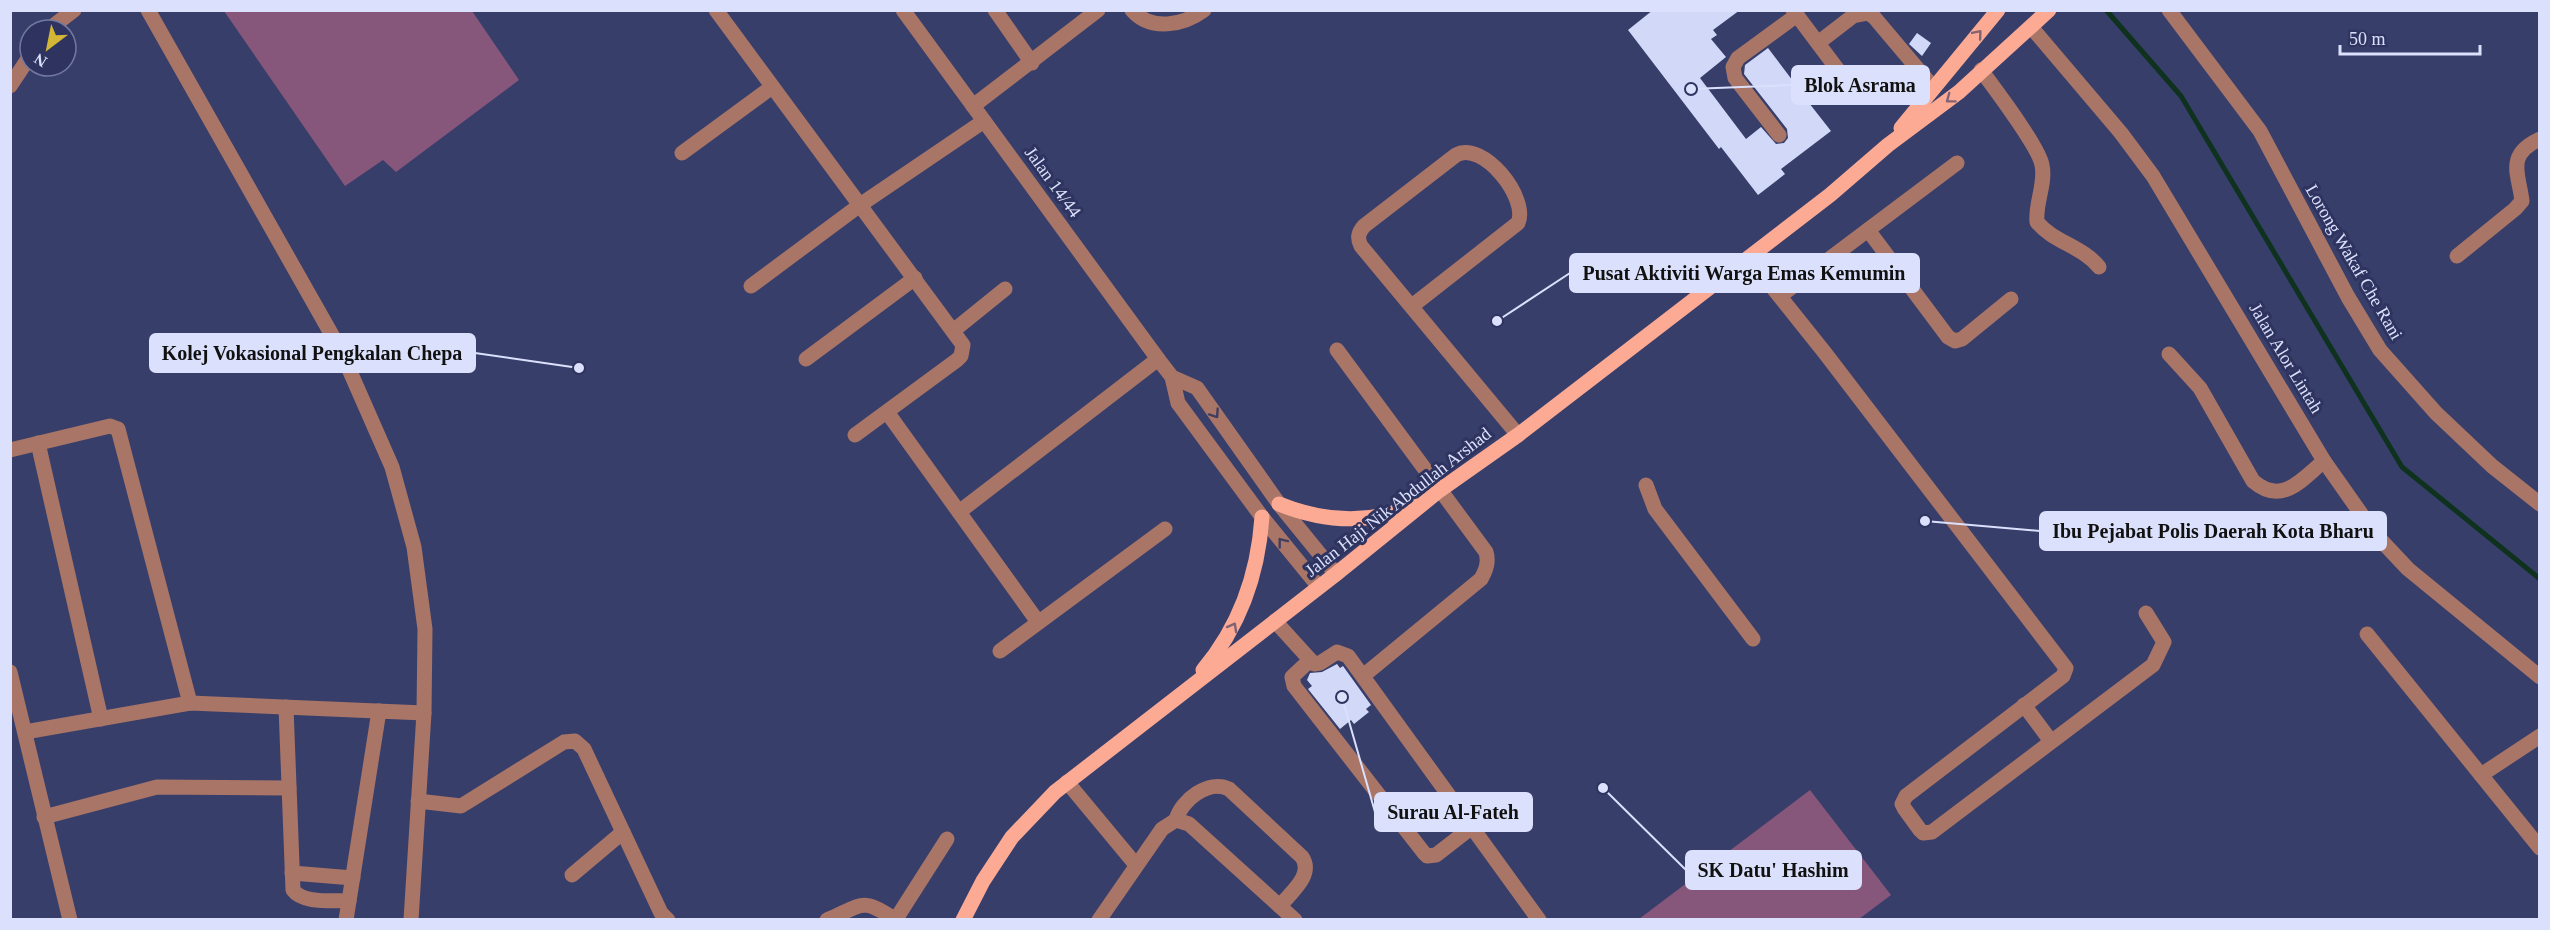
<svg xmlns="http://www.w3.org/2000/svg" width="2550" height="930" viewBox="0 0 2550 930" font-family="'Times New Roman',serif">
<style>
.pitch{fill:#87577b}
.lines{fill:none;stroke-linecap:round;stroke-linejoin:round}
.stream{stroke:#0f321e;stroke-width:5}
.building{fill:#d1d8f8}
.minor{stroke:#a87567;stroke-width:15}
.major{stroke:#fdaa94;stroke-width:15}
.oneway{stroke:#816374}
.oneway2{stroke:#403e60}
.labels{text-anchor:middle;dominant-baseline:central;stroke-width:6;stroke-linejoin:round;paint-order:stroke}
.street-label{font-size:18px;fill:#dbe1fc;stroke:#2e345f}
.leader{fill:none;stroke:#dbe1fc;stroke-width:2}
.callout-dot{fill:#dbe1fc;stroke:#2e345f;stroke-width:2}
.callout{fill:#dbe1fc;stroke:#dbe1fc;stroke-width:2}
.callout-label{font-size:20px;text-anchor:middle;font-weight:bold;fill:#111}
</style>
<rect width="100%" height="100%" fill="#383e6a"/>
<g class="pitch">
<polygon points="224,11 472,11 519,80 396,172 383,160 345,186"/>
<polygon points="1810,790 1891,895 1859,919 1639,919"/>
</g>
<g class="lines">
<polyline class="stream" points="2106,10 2181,96 2402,467 2540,579"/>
</g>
<g class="building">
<polygon points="1653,10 1740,10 1713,30 1717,35 1711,39 1726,57 1700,78 1746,139 1761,127 1776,144 1784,143 1788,138 1787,129 1744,74 1745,65 1768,48 1796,85 1813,73 1826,91 1809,103 1831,131 1781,169 1785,174 1758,195 1721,147 1719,149 1628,30"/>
<polygon points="1917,33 1931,43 1922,56 1909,44"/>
<polygon points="1337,664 1340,668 1343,666 1371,705 1366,709 1369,712 1354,724 1351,720 1340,729 1308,689 1312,686 1307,680 1310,673 1322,672"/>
</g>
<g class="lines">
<g class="minor">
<polyline points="148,10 341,351 392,467 414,547 425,629 424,713 411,920"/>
<polyline points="716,10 963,345 961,356 957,360 855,435"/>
<polyline points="903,10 1158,359 1172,377 1197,388 1279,504 1336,574"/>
<polyline points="995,10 1032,63"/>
<path d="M1132,10C1151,32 1184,25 1204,10"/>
<polyline points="1793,10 1850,86"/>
<polyline points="2169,10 2260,131 2348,297 2380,350 2436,413 2492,466 2540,504"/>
<polyline points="2032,28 2121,133 2153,176 2324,461 2376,535 2408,569 2540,677"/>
<polyline points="48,30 74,10"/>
<polyline points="1818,43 1853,16 1868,13 1874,17 1933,87"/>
<path d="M1981,70C1995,89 2039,147 2042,165C2046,184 2035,203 2037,222C2053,242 2082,246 2099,267"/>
<polyline points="10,86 30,56"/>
<polyline points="973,106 1098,10"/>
<polyline points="1779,135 1735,78 1733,67 1738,58 1797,15"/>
<polyline points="682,153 772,87"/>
<polyline points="1868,230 1948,337 1955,341 1962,339 2011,299"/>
<path d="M2457,256L2515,209L2522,201C2519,174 2505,155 2540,139"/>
<polyline points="1749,258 1825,353 2066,668 2063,676 1906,796 1902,804 1904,808 1920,830 1923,833 1932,832 2153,665 2164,642 2146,613"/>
<polyline points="751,286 860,205 984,121"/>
<polyline points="1780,296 1957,163"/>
<path d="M1412,306L1518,223C1529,198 1483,140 1456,155L1364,226C1358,233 1357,238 1361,246L1518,435"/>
<polyline points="953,331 1005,289"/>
<path d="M1337,350L1486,552C1489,562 1486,570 1481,579L1363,676"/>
<path d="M2169,354L2200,388L2253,481C2282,506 2301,480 2324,461"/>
<polyline points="806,359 915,278"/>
<polyline points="1172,377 1178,403 1262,517 1319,587"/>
<polyline points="887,412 1038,622"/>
<polyline points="38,443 101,719"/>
<polyline points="10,450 110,426 118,429 190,703"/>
<polyline points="1646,485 1655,509 1753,639"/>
<polyline points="959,512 1158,359"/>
<polyline points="1275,621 1314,664 1320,663 1337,652 1348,656 1539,920"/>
<polyline points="2367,634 2540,848"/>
<polyline points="1000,651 1165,529"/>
<polyline points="1309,661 1292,677 1294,686 1424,853 1427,856 1436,855 1472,827"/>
<polyline points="10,672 70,920"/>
<polyline points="2024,705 2050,740"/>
<path d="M286,707L293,890C303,904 333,900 349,901"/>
<polyline points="25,732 190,703 424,713"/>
<polyline points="2481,775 2540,736"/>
<polyline points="1067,782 1136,865"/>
<polyline points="418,801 461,806 564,742 575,741 584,749 661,913 668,920"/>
<polyline points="44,817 157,787 289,788"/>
<path d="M1176,820C1181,800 1209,779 1229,789L1302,857C1314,875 1291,892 1280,906"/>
<polyline points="292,873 353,878"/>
<polyline points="572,875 623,832"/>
<polyline points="896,919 947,839"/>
<polyline points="346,920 379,711"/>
<path d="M827,920C864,904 861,897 896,920"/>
<polyline points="1099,920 1162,829 1176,820 1189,824 1295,920"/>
</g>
<g class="major">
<polyline points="1901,128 1998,10"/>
<path d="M1279,504C1324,522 1370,525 1414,505"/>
<path d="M1203,670C1240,626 1258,575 1262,517"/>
<polyline points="963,920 983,881 1012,837 1055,792 1336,574 1440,490 1518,435 1830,195 1888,145 1959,92 2049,10"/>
</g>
</g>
<defs><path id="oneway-chevron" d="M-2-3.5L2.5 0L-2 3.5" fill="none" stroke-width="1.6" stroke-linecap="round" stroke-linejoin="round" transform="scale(1.5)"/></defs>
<g class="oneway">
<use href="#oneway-chevron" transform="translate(1978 34) rotate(-50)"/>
<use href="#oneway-chevron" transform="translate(1950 99) rotate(143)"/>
<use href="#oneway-chevron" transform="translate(1233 627) rotate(-61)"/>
</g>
<g class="oneway2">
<use href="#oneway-chevron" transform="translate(1215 414) rotate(56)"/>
<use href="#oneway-chevron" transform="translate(1282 542) rotate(-128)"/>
</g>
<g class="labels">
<g class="street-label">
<text transform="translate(1053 182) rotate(54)">Jalan 14/44</text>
<text transform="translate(2354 262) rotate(60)">Lorong Wakaf Che Rani</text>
<text transform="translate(2286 358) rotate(59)">Jalan Alor Lintah</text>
<text transform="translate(1398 502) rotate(-38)">Jalan Haji Nik Abdullah Arshad</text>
</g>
</g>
<path class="leader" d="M1691 89L1792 85M1497 321L1570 273M579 368L475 353M1925 521L2040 531M1342 697L1375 812M1603 788L1686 870"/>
<g class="callout-dot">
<circle cx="1691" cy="89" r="6"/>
<circle cx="1497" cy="321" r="6"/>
<circle cx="579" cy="368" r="6"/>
<circle cx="1925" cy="521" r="6"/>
<circle cx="1342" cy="697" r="6"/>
<circle cx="1603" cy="788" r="6"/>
</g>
<g class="callout">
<rect x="1792" y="66" width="137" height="38" rx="6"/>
<rect x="1570" y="254" width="349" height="38" rx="6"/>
<rect x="150" y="334" width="325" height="38" rx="6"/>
<rect x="2040" y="512" width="346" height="38" rx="6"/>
<rect x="1375" y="793" width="157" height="38" rx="6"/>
<rect x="1686" y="851" width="175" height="38" rx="6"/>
</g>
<g class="callout-label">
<text x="1860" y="92">Blok Asrama</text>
<text x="1744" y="280">Pusat Aktiviti Warga Emas Kemumin</text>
<text x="312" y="360">Kolej Vokasional Pengkalan Chepa</text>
<text x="2213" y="538">Ibu Pejabat Polis Daerah Kota Bharu</text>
<text x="1453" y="819">Surau Al-Fateh</text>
<text x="1773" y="877">SK Datu' Hashim</text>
</g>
<rect width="2550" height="930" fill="none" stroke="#dbe1fc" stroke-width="24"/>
<g transform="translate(48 48) rotate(212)"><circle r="28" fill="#2e345f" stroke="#73799e" stroke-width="1.5"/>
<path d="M0-4.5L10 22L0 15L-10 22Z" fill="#d3b635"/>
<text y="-9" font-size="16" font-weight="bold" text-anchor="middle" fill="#dbe1fc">N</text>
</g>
<path d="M2340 45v9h140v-9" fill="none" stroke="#dbe1fc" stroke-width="3"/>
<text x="2349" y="45" font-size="18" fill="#dbe1fc" stroke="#2e345f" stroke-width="4.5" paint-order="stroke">50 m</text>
</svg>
